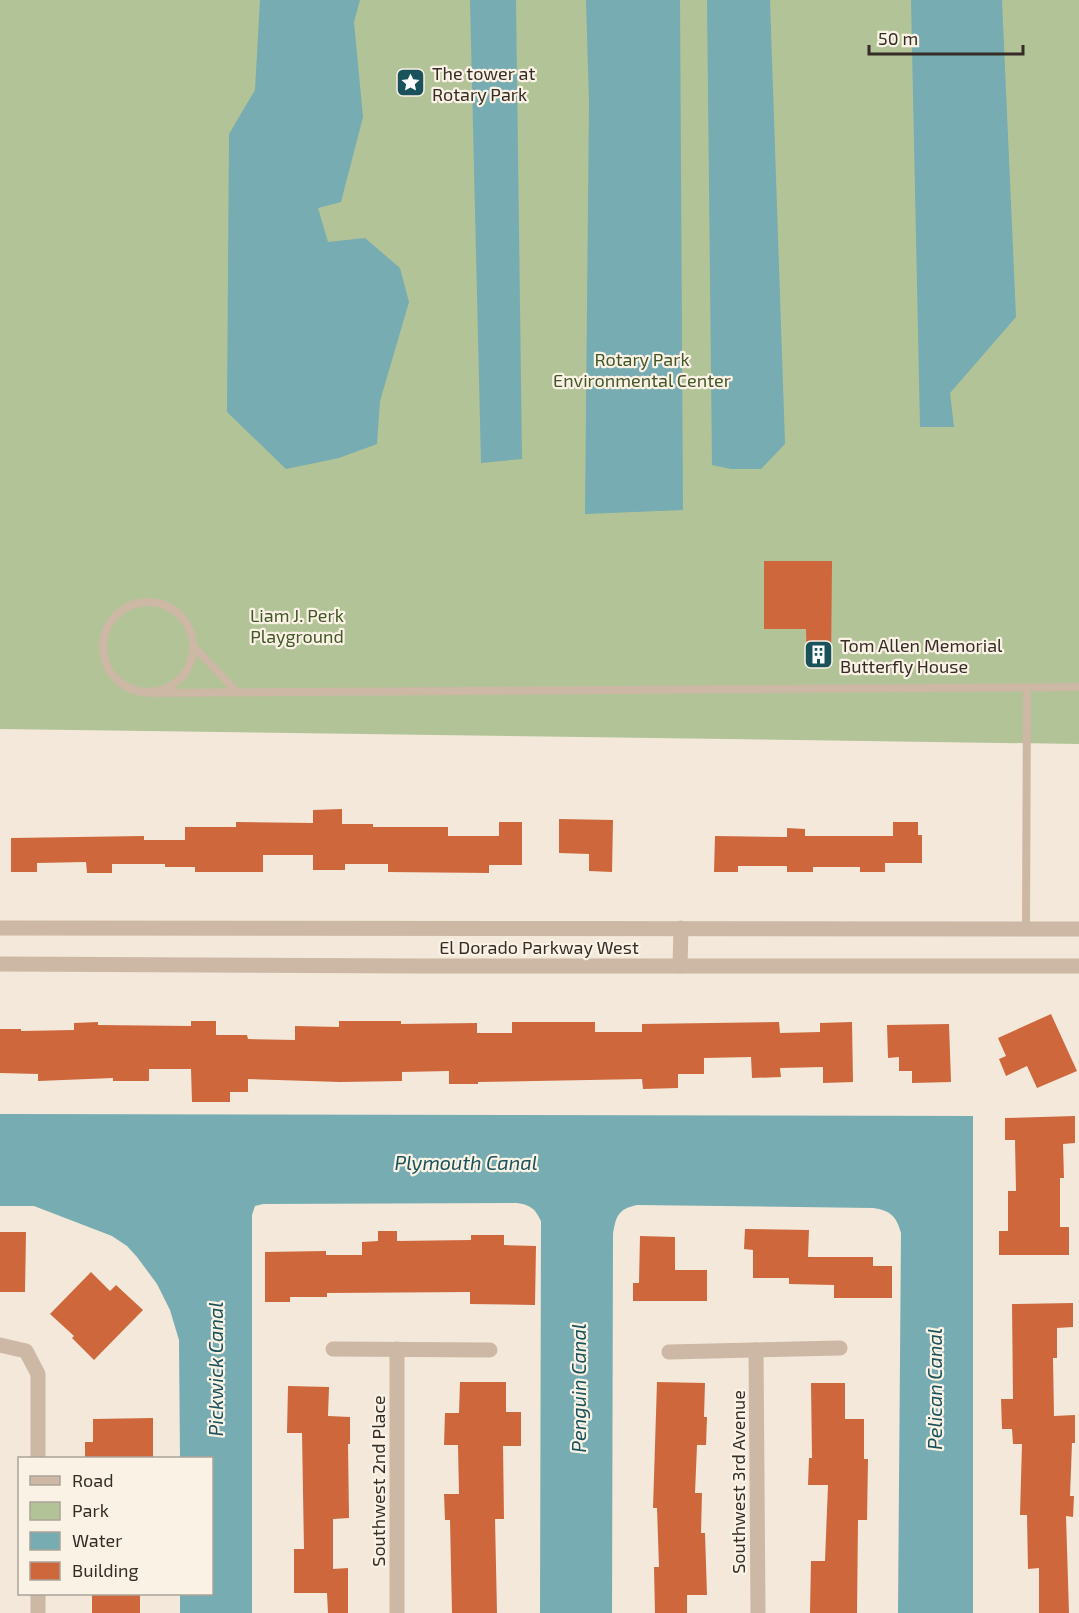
<svg xmlns="http://www.w3.org/2000/svg" width="1079" height="1613" viewBox="0 0 1079 1613" font-family="'Exo 2',sans-serif">
<style>
.green{fill:#b2c398}
.water{fill:#76acb2}
.building{fill:#ce673c}
.lines{fill:none;stroke-linecap:round;stroke-linejoin:round}
.service{stroke:#ccb8a4;stroke-width:8}
.minor{stroke:#ccb8a4;stroke-width:15}
.tertiary{stroke:#ccb8a4;stroke-width:15}
.labels{text-anchor:middle;dominant-baseline:central;stroke-width:4.5;stroke-linejoin:round;paint-order:stroke}
.poi-label{font-size:18px;fill:#362c26;stroke:#faf2e5;text-anchor:start}
.park-label{font-size:18px;fill:#435628;stroke:#faf2e5}
.street-label{font-size:18px;fill:#362c26;stroke:#faf2e5}
.water-label{font-size:20px;font-style:italic;fill:#19525a;stroke:#faf2e5}
</style>
<rect width="100%" height="100%" fill="#f3e8d9"/>
<polygon class="green" points="0,0 1079,0 1079,744 0,729"/>
<g class="water">
<polygon points="260,0 360,0 354,22 363,117 341,202 318,208 328,242 365,238 400,268 409,302 380,401 377,444 339,458 286,469 227,412 229,134 255,90"/>
<polygon points="470,0 516,0 522,459 481,463"/>
<polygon points="586,0 680,0 683,510 585,514 589,102"/>
<polygon points="707,0 770,0 785,444 761,469 731,469 712,465"/>
<polygon points="911,0 1002,0 1016,317 950,393 954,427 920,427"/>
<path d="M0,1114L973,1116V1613H898L901,1233C897,1217 890,1210 873,1208L637,1205C618,1209 616,1216 613,1234L612,1613H540L541,1221C535,1208 530,1205 517,1203L263,1204L255,1206L252,1215V1613H180V1594H212V1458H180L179,1340L170,1310L157,1284L137,1257L127,1246L112,1236L34,1206H0Z"/>
</g>
<g class="building">
<polygon points="764,561 832,561 831,667 807,667 806,629 764,629"/>
<polygon points="342,809 342,824 373,824 373,827 448,827 448,836 499,836 499,822 522,822 522,865 489,865 489,873 388,872 388,864 345,864 345,870 313,870 313,855 263,855 263,872 195,872 195,867 165,867 165,864 112,864 112,873 87,873 86,862 37,863 37,872 11,872 11,838 144,836 144,840 185,840 185,827 236,827 236,822 313,823 313,810"/>
<polygon points="559,819 613,820 612,872 589,871 589,854 559,853"/>
<polygon points="893,822 918,822 918,835 922,835 922,863 885,863 885,872 860,872 860,867 813,867 813,872 787,872 787,866 738,866 738,872 714,872 715,836 787,837 787,828 805,829 805,836 893,836"/>
<polygon points="1051,1014 1077,1071 1037,1088 1027,1066 1006,1076 999,1059 1006,1056 998,1038"/>
<polygon points="191,1021 216,1021 216,1035 247,1035 248,1039 295,1040 295,1026 339,1027 339,1021 401,1021 401,1024 477,1023 477,1033 512,1033 512,1022 595,1022 595,1032 642,1032 642,1024 779,1022 780,1033 820,1032 820,1023 852,1022 853,1082 823,1083 823,1067 780,1068 781,1077 752,1078 751,1057 704,1058 704,1074 678,1074 678,1088 643,1089 642,1079 478,1082 478,1084 449,1084 449,1071 402,1072 402,1081 340,1082 248,1079 248,1092 230,1092 230,1102 192,1102 191,1069 149,1069 149,1081 113,1081 113,1078 38,1081 38,1074 0,1073 0,1029 21,1029 21,1031 74,1030 74,1023 98,1022 98,1025 191,1026"/>
<polygon points="949,1024 951,1082 912,1083 912,1071 899,1071 899,1057 888,1058 887,1025"/>
<polygon points="1075,1116 1075,1143 1063,1144 1064,1178 1060,1178 1060,1227 1069,1227 1069,1255 999,1255 999,1231 1008,1231 1008,1191 1016,1191 1015,1140 1005,1140 1005,1118"/>
<polygon points="745,1229 809,1230 808,1257 873,1257 873,1266 892,1266 892,1298 834,1298 834,1285 789,1284 789,1278 753,1278 753,1250 744,1249"/>
<polygon points="378,1231 397,1231 397,1241 471,1240 471,1235 504,1235 504,1245 536,1246 535,1305 470,1304 470,1292 327,1293 327,1297 290,1297 290,1302 265,1302 265,1252 326,1251 326,1255 362,1255 362,1242 378,1241"/>
<polygon points="0,1232 26,1232 25,1292 0,1292"/>
<polygon points="640,1236 675,1237 675,1270 707,1270 707,1301 633,1301 633,1283 639,1283"/>
<polygon points="91,1272 110,1291 116,1285 143,1310 94,1360 72,1338 74,1336 50,1314"/>
<polygon points="1073,1303 1073,1327 1057,1328 1057,1358 1053,1358 1054,1416 1075,1415 1075,1443 1072,1443 1070,1496 1074,1496 1073,1517 1066,1516 1069,1613 1039,1613 1039,1568 1028,1569 1027,1515 1020,1515 1022,1444 1013,1444 1012,1429 1002,1429 1001,1399 1013,1399 1012,1304"/>
<polygon points="460,1382 506,1382 506,1412 521,1412 521,1446 503,1446 504,1519 495,1519 497,1613 452,1613 450,1520 445,1520 444,1494 459,1494 458,1445 444,1445 445,1413 459,1413"/>
<polygon points="657,1382 705,1383 704,1417 707,1417 706,1445 697,1445 695,1493 702,1493 701,1533 705,1533 707,1595 687,1595 687,1613 655,1613 654,1567 659,1567 657,1508 653,1508"/>
<polygon points="811,1383 845,1383 845,1419 864,1419 864,1459 868,1459 867,1520 858,1520 857,1613 810,1613 811,1561 825,1561 828,1485 808,1485 809,1458 812,1458"/>
<polygon points="288,1386 329,1387 328,1416 350,1417 350,1444 348,1444 349,1518 333,1519 333,1569 348,1568 348,1613 328,1613 327,1593 294,1593 294,1549 304,1549 302,1433 287,1433"/>
<polygon points="153,1418 153,1458 85,1458 85,1442 93,1442 93,1419"/>
<rect x="92" y="1593" width="48" height="20"/>
</g>
<g class="lines">
<g class="service">
<circle cx="148" cy="647" r="45"/>
<polyline points="194,647 237,692"/>
<polyline points="149,693 1079,687"/>
<polyline points="1026,929 1027,688"/>
</g>
<g class="minor">
<polyline points="680,966 681,928"/>
<polyline points="0,1345 26,1351 38,1374 38,1458"/>
<polyline points="333,1349 490,1350"/>
<polyline points="397,1349 397,1613"/>
<polyline points="756,1350 758,1613"/>
<polyline points="669,1352 840,1348"/>
<polyline points="38,1594 38,1613"/>
</g>
<g class="tertiary">
<polyline points="0,928 1079,929"/>
<polyline points="0,964 419,966 1079,966"/>
</g>
</g>
<defs>
<symbol id="sight-square" viewBox="-11 -11 22 22"><rect x="-9" y="-9" width="18" height="18" rx="4" fill="#19525a" stroke="#faf2e5"/><path d="M0-6L1.8-2.2L6-1.7L2.9 1.2L3.7 5.4L0 3.3L-3.7 5.4L-2.9 1.2L-6-1.7L-1.8-2.2Z" fill="#fff"/></symbol>
<symbol id="building-square" viewBox="-11 -11 22 22"><rect x="-9" y="-9" width="18" height="18" rx="4" fill="#19525a" stroke="#faf2e5"/><path d="M-4-6H4V6H1V3H-1V6H-4ZM-2.5-4.3h1.7v1.8h-1.7ZM.8-4.3h1.7v1.8H.8ZM-2.5-1h1.7V.8h-1.7ZM.8-1h1.7V.8H.8Z" fill="#fff"/></symbol>
</defs>
<g fill-rule="evenodd">
<use href="#sight-square" x="394" y="66" width="33" height="33"/>
<use href="#building-square" x="802" y="638" width="33" height="33"/>
</g>
<g class="labels">
<g class="poi-label">
<text x="432" y="73">The tower at<tspan x="432" dy="21">Rotary Park</tspan></text>
<text x="840" y="645">Tom Allen Memorial<tspan x="840" dy="21">Butterfly House</tspan></text>
</g>
<g class="park-label">
<text x="642" y="359">Rotary Park<tspan x="642" dy="21">Environmental Center</tspan></text>
<text x="297" y="615">Liam J. Perk<tspan x="297" dy="21">Playground</tspan></text>
</g>
<g class="street-label">
<text x="539" y="947">El Dorado Parkway West</text>
<text transform="translate(378 1481) rotate(-90)">Southwest 2nd Place</text>
<text transform="translate(738 1482) rotate(-90)">Southwest 3rd Avenue</text>
</g>
<g class="water-label">
<text x="466" y="1162">Plymouth Canal</text>
<text transform="translate(215 1369) rotate(-90)">Pickwick Canal</text>
<text transform="translate(578 1388) rotate(-90)">Penguin Canal</text>
<text transform="translate(934 1389) rotate(-90)">Pelican Canal</text>
</g>
</g>
<rect x="18" y="1457" width="195" height="138" fill="#faf2e5" stroke="#aca399" stroke-width="1.5"/>
<rect x="30" y="1476" width="30" height="9" fill="#ccb8a4" stroke="#aca399" stroke-width="1.5"/>
<text x="72" y="1487" font-size="18" fill="#362c26">Road</text>
<rect x="30" y="1502" width="30" height="18" fill="#b2c398" stroke="#aca399" stroke-width="1.5"/>
<text x="72" y="1517" font-size="18" fill="#362c26">Park</text>
<rect x="30" y="1532" width="30" height="18" fill="#76acb2" stroke="#aca399" stroke-width="1.5"/>
<text x="72" y="1547" font-size="18" fill="#362c26">Water</text>
<rect x="30" y="1562" width="30" height="18" fill="#ce673c" stroke="#aca399" stroke-width="1.5"/>
<text x="72" y="1577" font-size="18" fill="#362c26">Building</text>
<path d="M869 45v9h154v-9" fill="none" stroke="#362c26" stroke-width="3"/>
<text x="878" y="45" font-size="18" fill="#362c26" stroke="#faf2e5" stroke-width="4.5" paint-order="stroke">50 m</text>
</svg>
